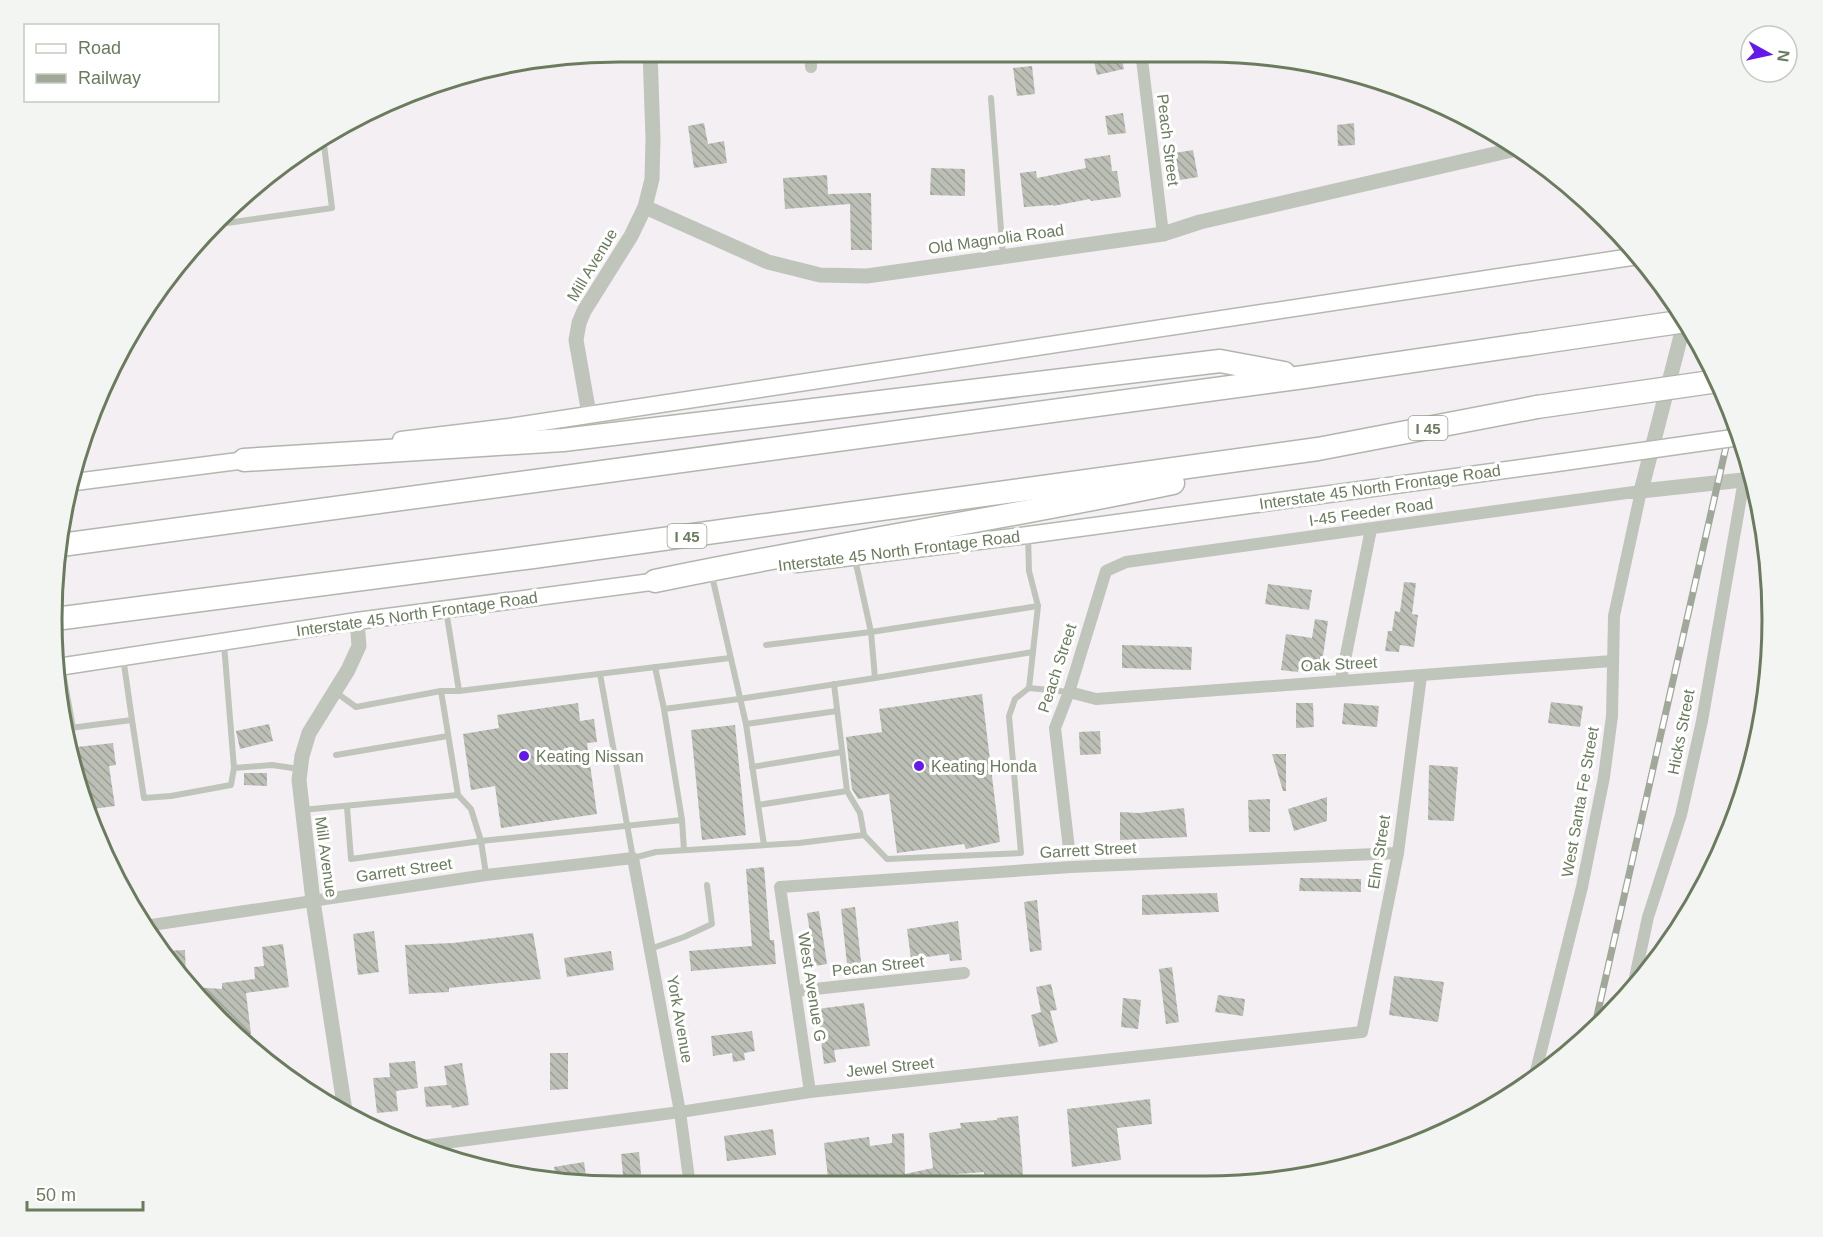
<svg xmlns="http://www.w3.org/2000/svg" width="1823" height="1237" viewBox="0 0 1823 1237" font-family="Helvetica,sans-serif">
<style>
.building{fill:url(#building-back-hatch)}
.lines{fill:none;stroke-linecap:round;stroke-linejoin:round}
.secondary-casing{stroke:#b3b9ae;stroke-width:19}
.motorway-casing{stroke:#b1b6ad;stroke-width:25}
.service{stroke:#c0c5bc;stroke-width:6}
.minor{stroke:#c0c5bc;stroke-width:12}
.tertiary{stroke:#c0c5bc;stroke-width:15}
.secondary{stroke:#fff;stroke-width:16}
.motorway{stroke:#fff;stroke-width:22}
.rail-casing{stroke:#9fa899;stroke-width:7}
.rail{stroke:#fff;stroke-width:4.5;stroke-dasharray:14;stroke-linecap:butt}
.secondary-bridge-casing{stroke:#b3b9ae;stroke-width:19;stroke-linecap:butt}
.motorway-bridge-casing{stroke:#b1b6ad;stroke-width:25;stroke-linecap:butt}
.secondary-bridge{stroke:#fff;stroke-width:16}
.motorway-bridge{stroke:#fff;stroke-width:22}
.poi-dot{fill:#6618eb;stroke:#fff;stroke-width:2}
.labels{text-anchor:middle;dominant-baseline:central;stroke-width:6;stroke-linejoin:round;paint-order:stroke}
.shield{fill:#fff;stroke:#97a38e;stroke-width:1.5}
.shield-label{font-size:15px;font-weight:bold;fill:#6a7c5d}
.street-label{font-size:16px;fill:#6a7c5d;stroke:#fff}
.poi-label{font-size:16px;fill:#6a7c5d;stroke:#fff;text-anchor:start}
.rim{fill:none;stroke:#6a7c5d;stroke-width:3}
</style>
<defs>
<pattern id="building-back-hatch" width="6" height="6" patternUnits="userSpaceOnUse" patternTransform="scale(1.5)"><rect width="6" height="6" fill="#bbbfb5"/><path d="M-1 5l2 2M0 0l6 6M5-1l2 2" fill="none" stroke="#9ca096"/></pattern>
</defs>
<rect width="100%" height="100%" fill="#f4eff3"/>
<g class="building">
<polygon points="1120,51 1124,69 1097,75 1093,57"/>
<polygon points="1032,66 1035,94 1017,96 1013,68"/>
<polygon points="1123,113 1126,133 1108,135 1105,116"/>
<polygon points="704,123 708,144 724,141 727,163 694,168 688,126"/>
<polygon points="1354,123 1355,145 1338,146 1337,125"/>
<polygon points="1193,150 1198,177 1180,180 1175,153"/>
<polygon points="1110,155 1112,171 1117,171 1121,197 1091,201 1090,199 1053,206 1053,205 1024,207 1020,173 1036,171 1037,178 1086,168 1084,159"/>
<polygon points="931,168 965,169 965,196 930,195"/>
<polygon points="827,175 828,194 871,193 872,250 851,250 850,204 785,209 783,178"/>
<polygon points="1404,582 1416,583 1412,614 1418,615 1414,647 1400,645 1399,652 1385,651 1388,631 1392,631 1395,611 1400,612"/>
<polygon points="1268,584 1312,590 1309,610 1265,604"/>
<polygon points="1315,619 1328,621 1321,670 1299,667 1298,672 1281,670 1286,634 1312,638"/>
<polygon points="1122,645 1192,647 1191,670 1122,668"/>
<polygon points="982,694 1000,842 966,849 964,844 897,853 889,794 858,799 852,789 846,737 882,732 879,709"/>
<polygon points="1551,702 1583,706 1580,727 1548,723"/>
<polygon points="578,703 580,721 594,719 597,742 587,743 597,814 501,828 495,786 471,790 463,734 499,728 497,715"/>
<polygon points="1296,703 1313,703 1314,727 1296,728"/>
<polygon points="1344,703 1379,706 1377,727 1342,724"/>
<polygon points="269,724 273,741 240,749 236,731"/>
<polygon points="735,725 746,835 702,840 691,730"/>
<polygon points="1100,731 1101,754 1080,755 1079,732"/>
<polygon points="113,743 116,765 109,766 115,806 92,809 78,772 80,771 77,747"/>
<polygon points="1272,754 1286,754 1286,791 1283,791"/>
<polygon points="1429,765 1458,767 1454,821 1428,820"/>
<polygon points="244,773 267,773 267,786 244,785"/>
<polygon points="1327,797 1327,821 1294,831 1288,809"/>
<polygon points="1270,799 1270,832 1249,832 1248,800"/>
<polygon points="1184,808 1187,837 1120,840 1120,812 1139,813"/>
<polygon points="764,867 770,940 774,940 776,964 691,971 689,951 752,946 746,869"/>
<polygon points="1300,878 1361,879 1361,892 1299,891"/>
<polygon points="1217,893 1219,912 1142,915 1142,895"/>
<polygon points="1037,900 1042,950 1030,952 1024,902"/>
<polygon points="855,907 862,971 848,973 841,909"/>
<polygon points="819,911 827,964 815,966 807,913"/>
<polygon points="958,921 962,960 950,961 949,954 911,959 907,929"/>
<polygon points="374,931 379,972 358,975 353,934"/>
<polygon points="533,933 541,979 449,988 449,992 409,994 405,945 453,943"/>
<polygon points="283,944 289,987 246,993 251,1034 239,1035 217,1020 192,987 222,989 222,983 255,979 254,967 264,966 262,947"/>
<polygon points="185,950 186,979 164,951"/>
<polygon points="611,951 614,970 567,977 564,958"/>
<polygon points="1172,967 1179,1022 1166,1024 1159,969"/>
<polygon points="1394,976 1444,982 1438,1022 1389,1015"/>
<polygon points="1051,984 1057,1010 1050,1011 1058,1042 1039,1047 1031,1015 1041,1012 1036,987"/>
<polygon points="1218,995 1245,999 1243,1016 1215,1012"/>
<polygon points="1123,998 1141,1000 1138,1029 1121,1027"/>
<polygon points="864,1003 870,1046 834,1050 836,1062 824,1064 817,1009"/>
<polygon points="752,1031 755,1051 744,1053 745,1060 733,1062 732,1053 713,1056 711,1036"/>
<polygon points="550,1053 568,1053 568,1089 550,1090"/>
<polygon points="415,1061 418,1088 396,1091 398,1111 377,1113 373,1078 390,1077 389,1063"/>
<polygon points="462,1063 469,1105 452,1108 451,1105 426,1107 424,1087 447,1085 444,1066"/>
<polygon points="1150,1099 1152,1124 1117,1128 1121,1160 1072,1167 1067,1109"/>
<polygon points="1018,1116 1024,1186 985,1186 984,1172 944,1175 945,1182 914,1186 829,1186 824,1143 869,1137 870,1146 892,1143 892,1134 904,1133 905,1174 933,1168 929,1133 961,1128 960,1123 997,1120 997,1118"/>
<polygon points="773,1129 776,1155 727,1161 724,1136"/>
<polygon points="639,1152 642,1186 624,1186 621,1154"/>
<polygon points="584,1162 587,1183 556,1180 554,1167"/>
</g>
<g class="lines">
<defs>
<g id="secondary">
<polyline points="401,440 509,427 1638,256"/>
<polyline points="75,482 254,459"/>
<polyline points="796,564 1028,535 1550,464"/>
<polyline points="58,667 357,621 666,580"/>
</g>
<g id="motorway">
<polyline points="244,460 563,440 1220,361 1284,373"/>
<polyline points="61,545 1304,377 1543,342"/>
<path d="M655,581C827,545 1001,519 1173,483"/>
<polyline points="55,619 533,557 1318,449 1537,407"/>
</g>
</defs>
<use href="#secondary" class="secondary-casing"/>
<use href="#motorway" class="motorway-casing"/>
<g class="service">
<polyline points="991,98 1003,256"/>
<polyline points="220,224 332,208 323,137"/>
<polyline points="855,559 871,632 875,678 1033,652"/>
<polyline points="712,576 746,724 764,845"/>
<polyline points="446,610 459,691"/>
<polyline points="766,645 871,632 1038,606 1029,571 1028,535"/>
<polyline points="62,667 73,728"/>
<polyline points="655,667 664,709"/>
<polyline points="600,674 633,858 656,852 799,843 864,835 887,859 1021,853 1009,716 1015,699 1029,688 1069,692"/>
<polyline points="834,684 847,791 860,813 864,835"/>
<polyline points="1029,688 1038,606"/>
<polyline points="334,691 356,707 441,691 459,691 730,658"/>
<polyline points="441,691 458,795"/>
<polyline points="132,720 144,798 171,796 231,785 234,768 224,644"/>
<polyline points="746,724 837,711"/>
<polyline points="62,729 132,720 123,657"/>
<polyline points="336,755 448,736"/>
<polyline points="752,767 842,752"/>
<polyline points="234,768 272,765 299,769"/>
<polyline points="758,805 847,791"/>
<polyline points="347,807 351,859 481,841 486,874"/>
<polyline points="302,810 458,795 471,809 481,841 682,820 684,850"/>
<polyline points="682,820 664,709 739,699 875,678"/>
<polyline points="650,949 684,937 712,924 707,885"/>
</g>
<g class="minor">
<polyline points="810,51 811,67"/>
<polyline points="1141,51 1163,234"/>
<polyline points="1341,680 1371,529"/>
<polyline points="1069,692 1096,699 1612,661"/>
<polyline points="1069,849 1055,728 1069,692 1106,571 1126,562 1641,491 1614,616 1612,716 1604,777 1582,887 1534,1079"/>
<polyline points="145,926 486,875 633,858 680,1112 690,1186"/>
<polyline points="1633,987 1648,917 1681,815 1702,721 1744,480"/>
<polyline points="796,991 964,973"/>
<polyline points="810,1092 780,887 1071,867 1398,853"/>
<polyline points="422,1146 680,1112 810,1092 1362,1032 1398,853 1421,676"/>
</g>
<g class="tertiary">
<polyline points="650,51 653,139 652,179 645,207 768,262 820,275 867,276 1163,234 1200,222 1512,150"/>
<polyline points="1685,320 1641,491 1752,479"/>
<polyline points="589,414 576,340 579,323 584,311 631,236 645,207"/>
<polyline points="345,1111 313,901 299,780 302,756 309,733 348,670 359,646 357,621"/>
</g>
<use href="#secondary" class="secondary"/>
<use href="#motorway" class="motorway"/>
<defs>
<polyline id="rail" points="1594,1029 1733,416"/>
</defs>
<use href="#rail" class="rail-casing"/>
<use href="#rail" class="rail"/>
<defs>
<polyline id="secondary-bridge" points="1550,464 1740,437"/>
<g id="motorway-bridge">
<polyline points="1543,342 1686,321"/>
<polyline points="1537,407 1718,381"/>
</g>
</defs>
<use href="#secondary-bridge" class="secondary-bridge-casing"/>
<use href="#motorway-bridge" class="motorway-bridge-casing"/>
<use href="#secondary-bridge" class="secondary-bridge"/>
<use href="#motorway-bridge" class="motorway-bridge"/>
</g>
<g class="poi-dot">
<circle cx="524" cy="756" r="6"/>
<circle cx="919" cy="766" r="6"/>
</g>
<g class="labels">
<g class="shield">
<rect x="1408.5" y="416" width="39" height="24" rx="4.5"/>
<rect x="667.5" y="524" width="39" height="24" rx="4.5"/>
</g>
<g class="shield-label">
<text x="1428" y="428">I 45</text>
<text x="687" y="536">I 45</text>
</g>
<g class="street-label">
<text transform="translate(1168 140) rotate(83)">Peach Street</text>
<text transform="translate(996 239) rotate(-8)">Old Magnolia Road</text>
<text transform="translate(592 265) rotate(-59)">Mill Avenue</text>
<text transform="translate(1380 487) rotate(-8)">Interstate 45 North Frontage Road</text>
<text transform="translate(1371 512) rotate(-8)">I-45 Feeder Road</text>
<text transform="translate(899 551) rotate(-7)">Interstate 45 North Frontage Road</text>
<text transform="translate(417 614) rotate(-8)">Interstate 45 North Frontage Road</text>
<text transform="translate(1339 664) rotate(-3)">Oak Street</text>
<text transform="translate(1057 668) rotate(-72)">Peach Street</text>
<text transform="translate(1681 732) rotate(-79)">Hicks Street</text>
<text transform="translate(1580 802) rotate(-80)">West Santa Fe Street</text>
<text transform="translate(1088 850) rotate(-3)">Garrett Street</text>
<text transform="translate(1379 852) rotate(-81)">Elm Street</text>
<text transform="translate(326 857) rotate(82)">Mill Avenue</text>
<text transform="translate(404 870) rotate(-8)">Garrett Street</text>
<text transform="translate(878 966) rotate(-6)">Pecan Street</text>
<text transform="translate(812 987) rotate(81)">West Avenue G</text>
<text transform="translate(680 1019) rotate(80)">York Avenue</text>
<text transform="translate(890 1067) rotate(-6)">Jewel Street</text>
</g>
<g class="poi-label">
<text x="536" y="756">Keating Nissan</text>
<text x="931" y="766">Keating Honda</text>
</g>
</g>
<path d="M0 0H1823V1237H0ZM619 62H1205A557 557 0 0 1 1762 619V619A557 557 0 0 1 1205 1176H619A557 557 0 0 1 62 619V619A557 557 0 0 1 619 62Z" fill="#f3f5f2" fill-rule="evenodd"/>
<path class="rim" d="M619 62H1205A557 557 0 0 1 1762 619V619A557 557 0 0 1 1205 1176H619A557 557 0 0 1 62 619V619A557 557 0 0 1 619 62Z"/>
<rect x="24" y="24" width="195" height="78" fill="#ffffff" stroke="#c3cbbe" stroke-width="1.5"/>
<rect x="36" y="44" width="30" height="9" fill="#ffffff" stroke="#c3cbbe" stroke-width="1.5"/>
<text x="78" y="54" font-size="18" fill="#6a7c5d">Road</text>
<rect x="36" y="74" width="30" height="9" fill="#9fa899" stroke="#c3cbbe" stroke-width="1.5"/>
<text x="78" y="84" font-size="18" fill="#6a7c5d">Railway</text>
<g transform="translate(1769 54) rotate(98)"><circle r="28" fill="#ffffff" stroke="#c3cbbe" stroke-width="1.5"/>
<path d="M0-4.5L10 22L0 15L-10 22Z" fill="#6618eb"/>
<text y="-9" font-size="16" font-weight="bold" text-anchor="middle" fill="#6a7c5d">N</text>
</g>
<path d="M27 1201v9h116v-9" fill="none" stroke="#6a7c5d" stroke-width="3"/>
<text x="36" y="1201" font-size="18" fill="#6a7c5d" stroke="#ffffff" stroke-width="4.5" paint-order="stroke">50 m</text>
</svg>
